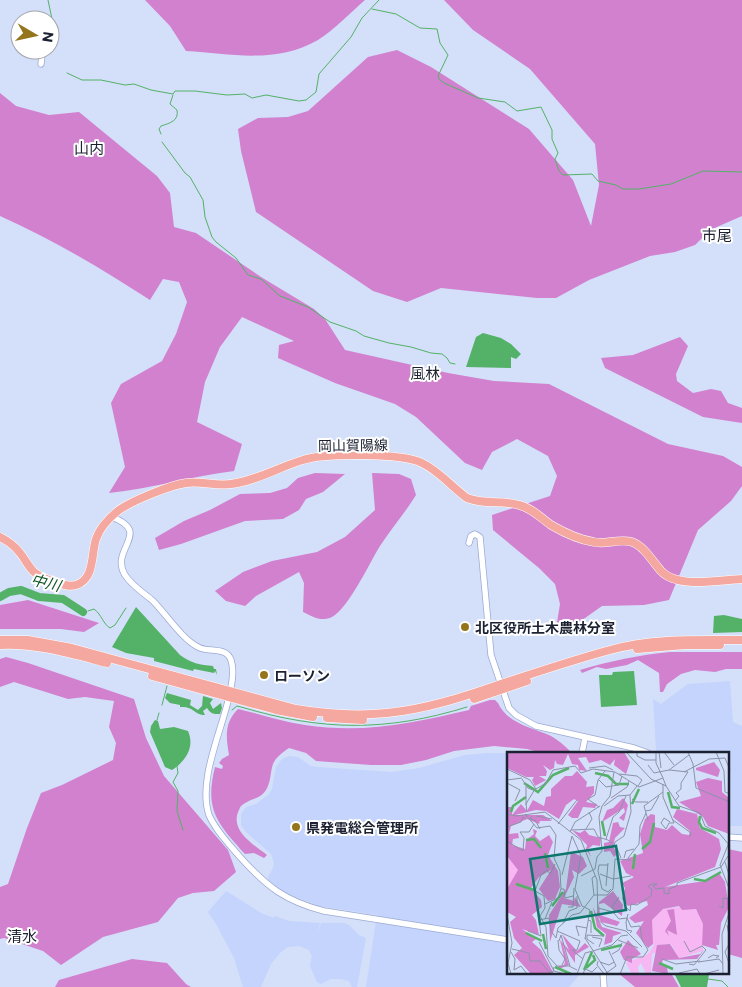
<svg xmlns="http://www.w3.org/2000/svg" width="742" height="987" viewBox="0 0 742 987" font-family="Commissioner,'Noto Sans JP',sans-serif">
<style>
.built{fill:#c4d4fc}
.forest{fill:#d281cf}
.water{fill:#53b267}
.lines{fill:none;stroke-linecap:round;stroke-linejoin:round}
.stream{stroke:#53b267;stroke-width:1}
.river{stroke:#53b267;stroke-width:8}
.tertiary-casing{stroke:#9baad4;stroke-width:7}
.primary-casing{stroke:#fff;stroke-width:9}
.tertiary{stroke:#fff;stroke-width:5.5}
.primary{stroke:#f5a89f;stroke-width:8}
.poi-dot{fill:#94751c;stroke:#fff;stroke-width:2}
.labels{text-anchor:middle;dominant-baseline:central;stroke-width:4;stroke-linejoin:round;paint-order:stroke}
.street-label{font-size:14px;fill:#1b2131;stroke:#fff}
.poi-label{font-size:14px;font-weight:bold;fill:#1b2131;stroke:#fff;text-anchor:start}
.neighbourhood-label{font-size:15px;fill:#1b2131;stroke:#fff}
.water-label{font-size:15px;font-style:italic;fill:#0f5423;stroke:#fff}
.inset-river{fill:none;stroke:#53b267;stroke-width:2.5}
.inset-road{fill:none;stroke:#8a93a9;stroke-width:1}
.view{fill:#0f766e;fill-opacity:0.15;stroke:#0f766e;stroke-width:2.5}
.inset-edge{fill:none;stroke:#1b2131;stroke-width:2.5}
</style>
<rect width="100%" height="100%" fill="#d4dff9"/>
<g class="built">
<polygon points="730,681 733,722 742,726 742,826 728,826 728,753 658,753 656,749 653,699 661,704 688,684"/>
<polygon points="488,753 508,753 508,973 581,973 569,987 366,987 377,915 319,906 288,894 274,885 268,880 268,877 273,868 274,863 271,854 246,832 241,825 241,814 246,807 256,804 269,794 272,789 276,767 282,759 289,756 298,757 311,766 318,767 392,772 419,768 465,755"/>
<polygon points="226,891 261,913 274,918 275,916 289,921 320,923 317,936 321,923 344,923 349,925 359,935 366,938 357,987 352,987 349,981 341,979 331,979 321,984 317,982 310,966 312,955 311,955 309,950 299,946 288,947 281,952 271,964 261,987 243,987 234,958 216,924 208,912"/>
</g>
<g class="forest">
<path d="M145,0H365C350,13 335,29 318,40C276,64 232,54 186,51L170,26Z"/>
<polygon points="444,0 742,0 742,216 710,230 695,245 675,252 650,256 589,280 556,298 537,298 441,288 407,302 373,291 256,212 241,151 238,129 258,118 288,117 308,111 368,57 397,50 431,67 529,129 573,180 591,226 599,185 595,144 530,69 473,30"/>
<path d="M0,93L16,106L49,115L79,112L157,176L170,193L174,227L196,233L261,277L314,309L325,319L345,350L448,373L494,381L549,384L668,444L723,456L742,467V486L731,501L698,530L669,600L644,605L602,606L561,635L556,629L560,604L555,584L539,568L493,530L492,515L550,496L557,476L548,456L517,439L492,452L482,470L465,463L416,417L395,404L335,383L278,358L279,345L294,341L242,317L220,347L205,382L197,422L242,444L234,471C192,476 151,489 109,493L125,467L111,403L121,384L162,361L176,334L187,302L179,282L163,279L150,300C102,269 52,239 0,216Z"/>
<polygon points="680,337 688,346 676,374 677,381 693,393 711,389 721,391 728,403 742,408 742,423 703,417 605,368 601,358 633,355"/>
<polygon points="315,473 345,474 323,492 306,499 299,510 283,519 245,521 181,544 159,550 155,538 184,521 210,510 240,494 270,493 287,488 298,478"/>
<path d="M372,473L399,474L411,479L416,495C405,513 391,529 380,546C370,562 348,609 332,617C321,622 313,617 303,612L304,583L299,572L256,596L245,606L226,601L215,591L243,572L272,561L317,552L345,537L375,510Z"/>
<polygon points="28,600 99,623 84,632 61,629 0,629 0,605"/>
<path d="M670,652H742V669H726L715,672L695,670L681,674L667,684L663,692H660L659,673L638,660L627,665L606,669L597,667L582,673L580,670C610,661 639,655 670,652Z"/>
<polygon points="6,657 28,663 134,699 146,738 164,776 228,850 236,872 214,891 193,893 178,898 158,922 103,937 61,965 43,951 4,938 0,939 0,887 8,884 27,828 41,793 62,785 113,760 116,743 109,727 114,701 85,697 68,699 14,682 0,687 0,659"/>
<path d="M490,700H495L498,703C508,724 531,727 551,736C558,740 564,745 570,751L571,753H542L527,749L494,746L454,751L426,760L401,765H371L316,761L306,753L289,748C283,752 276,757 273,764C270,773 271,782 266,790C261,798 254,798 247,802C243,804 240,806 239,810C229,830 253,844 267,855L264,858L254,853L245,854C218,824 204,810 215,767L222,769L223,766L219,763L222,759L229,755C226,737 224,723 238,709C260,714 282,722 305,725C364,734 413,723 469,710L471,706Z"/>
<polygon points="728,849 742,852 742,958 728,954"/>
<polygon points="132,959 167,963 186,984 191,987 55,987 59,980"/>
<polygon points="618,973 671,973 679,987 635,987"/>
</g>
<g class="water">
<polygon points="483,333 501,338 511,344 521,354 516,359 511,357 511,368 466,367 476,337"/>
<path d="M136,607L180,655C191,663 200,665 213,666L214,669H216L217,675L215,671L214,673L194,669L193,671L154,661V658L126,653L112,647Z"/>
<polygon points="724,615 742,619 742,632 713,633 714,616"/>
<polygon points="634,671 637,705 601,707 599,675 612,675 613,672"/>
<path d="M167,693L191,700L190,705L198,710L202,706L203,696L213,699L210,703L213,709L221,703L222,708L220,714C213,714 211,714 207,708L203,711L205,715C194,715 194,706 180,707V705L170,703L165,698Z"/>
<path d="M155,720L158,721L160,729L174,727L188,731C195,747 186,761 172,770L165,767L150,732L151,726Z"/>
<path d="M674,973C686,973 697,976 709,974L707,987H681Z"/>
</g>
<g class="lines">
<g class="stream">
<polyline points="48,0 52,19 50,31"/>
<polyline points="372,9 396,14 420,28 437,29 440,43 448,55 438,76 439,79 444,83 478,98 505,102 517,111 541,107 552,130 552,139 558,153 555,159 559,171 563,175 592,174 598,181 616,185 623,189 639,189 671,184 703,171 742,172"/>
<polyline points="67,73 82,80 101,80 125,85 134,84 151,90 173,94 175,91 195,91 227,95 245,94 252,98 266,95 299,101 306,100 316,92 319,74 351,37 362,18 379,0"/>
<path d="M161,134L159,129L161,126C170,123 179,121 177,110L170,104L173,95"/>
<polyline points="162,142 185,173 190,177 203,200 205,217 212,237 216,242 236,258 248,275 261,279 280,296 308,307 330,322 356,331 364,336 389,343 411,347 431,353 442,354 447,358 450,363 455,364"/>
<path d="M88,611L94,609C102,615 103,624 110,628L115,625L126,608"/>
<polyline points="162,705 167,686"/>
<path d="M232,710L237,706L241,707C322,731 386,732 467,707"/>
<polyline points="157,720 159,713"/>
<polyline points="177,766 178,773 173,782 178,791 177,811 183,830"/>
<polyline points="708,979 722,981 728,987"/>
</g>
<polyline class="river" points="0,597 9,592 21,590 39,597 63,599 83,612"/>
<defs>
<g id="tertiary">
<polyline points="41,64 42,55"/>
<path d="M112,517C153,533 109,549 125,575C132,586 144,593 153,601C166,614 182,639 198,647C208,653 226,646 231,660C235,672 231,688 228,701C220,734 198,782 209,815C216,831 229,844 240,857C267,887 285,901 324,911L508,940"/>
<polyline points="469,543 471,536 475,534 480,537 491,655 509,708 516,715 536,726 634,748 648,753"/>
<polyline points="582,753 585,738"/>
<polyline points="728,837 742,838"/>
<polyline points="603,973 604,987"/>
</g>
<g id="primary">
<path d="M0,537C8,541 15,546 20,553C25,559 28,566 34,572C41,578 49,580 58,583C64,585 70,587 76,585C95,579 91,554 96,539C100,527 109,518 119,510C132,501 170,485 186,483C201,481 216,486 231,484C256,481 279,467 303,460C324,453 403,453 422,463C439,471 452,487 467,498C484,505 502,500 519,505C532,508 541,518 551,525C563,532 580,540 594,542C606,545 619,538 632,542C644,546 653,562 661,571C678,589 719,580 742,579"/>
<path d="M0,640H28L72,648L296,709C326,714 356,716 387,713C427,709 463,697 501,684C537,672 573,660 610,650C653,638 697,640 742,640"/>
<path d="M0,645C36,643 72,654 107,663"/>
<polyline points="637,649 685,645 720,645"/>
<polyline points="152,676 276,710 313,717"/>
<polyline points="474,699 527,681"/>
<polyline points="327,718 363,720"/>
</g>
</defs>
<use href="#tertiary" class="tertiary-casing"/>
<use href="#primary" class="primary-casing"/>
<use href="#tertiary" class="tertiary"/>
<use href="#primary" class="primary"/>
</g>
<g class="poi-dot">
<circle cx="465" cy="627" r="5"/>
<circle cx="264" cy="675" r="5"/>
<circle cx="296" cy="827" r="5"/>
</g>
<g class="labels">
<g class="street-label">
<text transform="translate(353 445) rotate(-1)">岡山賀陽線</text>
</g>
<g class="poi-label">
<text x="475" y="627">北区役所土木農林分室</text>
<text x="274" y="675">ローソン</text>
<text x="306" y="827">県発電総合管理所</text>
</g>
<g class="neighbourhood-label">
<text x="89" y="148">山内</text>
<text x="717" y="235">市尾</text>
<text x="425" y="373">風林</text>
<text x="22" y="936">清水</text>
</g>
<g class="water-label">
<text transform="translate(46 582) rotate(14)">中川</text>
</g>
</g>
<g transform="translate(507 752)">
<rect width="222" height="222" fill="#d4dff9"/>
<path d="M2,103L20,127L4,138L0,135ZM172,155L175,158L186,155L191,160L196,172V199L172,206L164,192L151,193V199L145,202L144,222H139L134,211L131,215L132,222H125L119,211L141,202L147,193L144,189L145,168L156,157Z" fill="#f7b7f3"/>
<path d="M0,0H117L123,10L119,22L107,13L108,7L103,13L94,8L82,11L79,5L71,6L80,19L72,18L71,13L65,12L61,2L56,13L50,12L48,8L47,16L43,18L36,13L40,19L39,24H32L39,28L28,34L25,28L27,25H19L0,16ZM207,10L213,18L211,25L189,18V16ZM70,19L80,30L79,35L87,34V41L79,50L90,52L88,56L76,55L71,66H65L61,63L71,49L67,47L59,53L52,67L39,59L29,58L8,63H4L0,61V55H5V63L14,52L20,59L26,48L37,54L39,45L44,44V37L58,24H65ZM201,26L215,29V40L222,46V82L201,74L196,65L172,50L194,44L189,30ZM116,46L121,53L117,69L112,66L118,60L117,56L95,70L100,58L106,56ZM170,57L190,62L193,76L212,87L214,97L208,115L158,135L198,129L212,121L218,130L222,155L214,171L212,193H209L211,198L195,193L196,172L189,157L175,158L172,154L156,157L145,168L146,192L141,196L129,181L137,169L128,171L122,166L141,153L140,149L121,154L115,147L118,136L115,131L127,125L119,121L113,109L136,101L133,82L138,67L144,62L148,63V75L160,78L165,73L175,82L182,83L183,79L166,65ZM0,63H36L45,69H33L32,72L20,67L4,74L2,82L11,81L12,86L6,87L5,93L18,97L19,88L27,82L26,77L30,79L28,84L33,89L42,83L46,90L41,103L51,119L53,135L48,147L41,149L32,137L44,118L32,125L24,136L34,148L35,155L25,163L29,168L32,183L15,177L29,187L25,190L34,198L47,222H24L7,203L15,196L7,186L3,170L9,165L0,160V137L11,118L0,104ZM111,70L113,75L118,76L108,86L106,95L111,101L107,105L103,99L97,100V91L102,90L106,71ZM65,78L73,81L78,78L82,83L94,86L93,94L86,93L81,97L84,105L79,97L80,93ZM64,100L76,105L80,114L72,122L65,118L67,125L57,146L67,149L68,145L74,155L55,152L43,190L42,163L59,137ZM106,139L116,153L115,164L97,151L92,152L93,163L113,170L110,174L94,170L90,162L92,150ZM86,155L95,175L115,181L106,184L105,190L97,193L99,182L90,175ZM167,157L170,183L160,178L162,184L158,179L164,169L160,158ZM55,182L70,199L78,191L82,195L68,203V211L56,193L62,213L52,217L49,215L57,213L58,210L53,188L62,198ZM121,188L134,202L125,207V211L117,208L113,200ZM163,192L172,206L193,202L198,197L190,207L156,208L154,213L160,215L161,222L145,219L150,193Z" fill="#d281cf"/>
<path class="inset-river" d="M88,21L101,24L109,32H122M17,31L31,40L46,23L62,16M161,40L165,55L173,56M125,52L132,37M4,60L6,54L19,45M193,64L192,70L195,76L209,81M95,69L98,84M19,88L27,87L34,96M135,97L143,90L147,71M38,101L41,116M126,117L128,102M187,127L198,129L214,120M9,132L27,138M45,154L56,140M84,159L88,176L97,184M19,181L35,189M36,182L39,197M94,198L115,193M152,211L166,217M48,215L64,222M79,216L88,208L86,203M77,218L85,200"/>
<path class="inset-road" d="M119,0L144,27L159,34L172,54L193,61L198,74L212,81L223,94M130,0V4L138,8H149M149,0V11L156,26M152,0L154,16M157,0L167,13M181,0L186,12L189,36L223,50M209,0L217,19L218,40L223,42M141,13L147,21L162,18L182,3M82,16L98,14L106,18M0,17L23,28L29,37L39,31L46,18L68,14L74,21L86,17L108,20L132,35L156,26L159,34M162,18L181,20L174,31V37L169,41L172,44L168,49M177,20L202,7L218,6L223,18M112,22L130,24L135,28L131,34M15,27L21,36L26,38M0,28L15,26M92,28L99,35L105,34M0,31L13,38L8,49M156,32V45L167,71H162L159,77L154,71L157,66L163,70M105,34L112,33L115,24M104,46L120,35L122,29M125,47L128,50H141M19,53V34M97,54L111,44L123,43L130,34M92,55L81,47L88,43L91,28L98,19M138,59L144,58L152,44M20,60L19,52L28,37M0,62L9,64L38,60L74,88L90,128L91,168L99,174L119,179L135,195M18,62L30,76L43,74L49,83L47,106L53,119L54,137L51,146L38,152M25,64L23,67L28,68L33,77M29,64L45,67M141,68L137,54L156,40M166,68L184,81L183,85M51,72L70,48M0,75L14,70L16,65L19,67M79,77L85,67L82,60M87,77L91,85L101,88L110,96L114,106M64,78L87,77M13,80H22L27,72M63,80L68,70L93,54M65,84L74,104L68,137L75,154L83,158L78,187M99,87L106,65L112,60L119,44M223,88L213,113L223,139M0,89L16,99L17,86L13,80M107,94L108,90L117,84L124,60L123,43M117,106L119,99L127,97M121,106L132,92L133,74L139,61M218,110L223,126M101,113H92L91,119L95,137L101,140L104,137M40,118L34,123L28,139L37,144L38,156L33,164L39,175L41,204L50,214H62L70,218M40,118L43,122L48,112M93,122L106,127L124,124M55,123L65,84M74,124L88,117L90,105L95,99L92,65L95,54L103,44L107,20M99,134L101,111M54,137H57L58,146L66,144M87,143L85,126L88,124M212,154L216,156V146L223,147M61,155H66L67,136M91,156L106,160L112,167L120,166M116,159L120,156L123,159L124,152L130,153L144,144L145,138L141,134L145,132H150L146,134L149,137L157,136V141L162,142V137L170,134V131L214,115L221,104M109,161L105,155L112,145M0,162L5,191L1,211L4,222M121,162L119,170L120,178L125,179L123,181M38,167L45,150M81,168L84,169V181M56,171L62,159L70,156V144M220,173L223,188M21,179L34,184L32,168L42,166L44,179L49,186L51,176L65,163L73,161L87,143H100L106,137L108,107L124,108M50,179L73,189L70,198H65L76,207M72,184L69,174L80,176M85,185L95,187L92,195M78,186L101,222M51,188L52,198L58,207L55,213M111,188L131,196M52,189L54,183L63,214M177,189L183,200L195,194L199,198L187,213L182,212M32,190L47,219L58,222M223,190L218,200L223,214M87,192L80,187V183L97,184M5,197L22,201L23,209H33L42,220H46L47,215M86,199L105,193L114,184L121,183M4,200L8,207L7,218L14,214L20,222M105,202L112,198L115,191M201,206L206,203L212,204L209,206M155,207L169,212L193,209M91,209L90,213L97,222M93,210L102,213L107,210M191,210L212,207L216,212M172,221L190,217L193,222M70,222L78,201L86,199M76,222L78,217L85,220L90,215M98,222L109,214L102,199M113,222L120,205H136L141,198L135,188L133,174L124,175L120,166M197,222L212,218M216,222L215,182L223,158"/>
<path class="view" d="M109,94L119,158L33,172L23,107Z"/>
<rect width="222" height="222" class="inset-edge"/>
</g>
<g transform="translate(35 35) rotate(99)"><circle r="24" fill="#ffffff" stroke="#a4a6ad"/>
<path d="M0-4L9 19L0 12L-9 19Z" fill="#94751c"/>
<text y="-8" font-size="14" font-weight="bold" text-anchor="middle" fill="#1b2131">N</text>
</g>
</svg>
